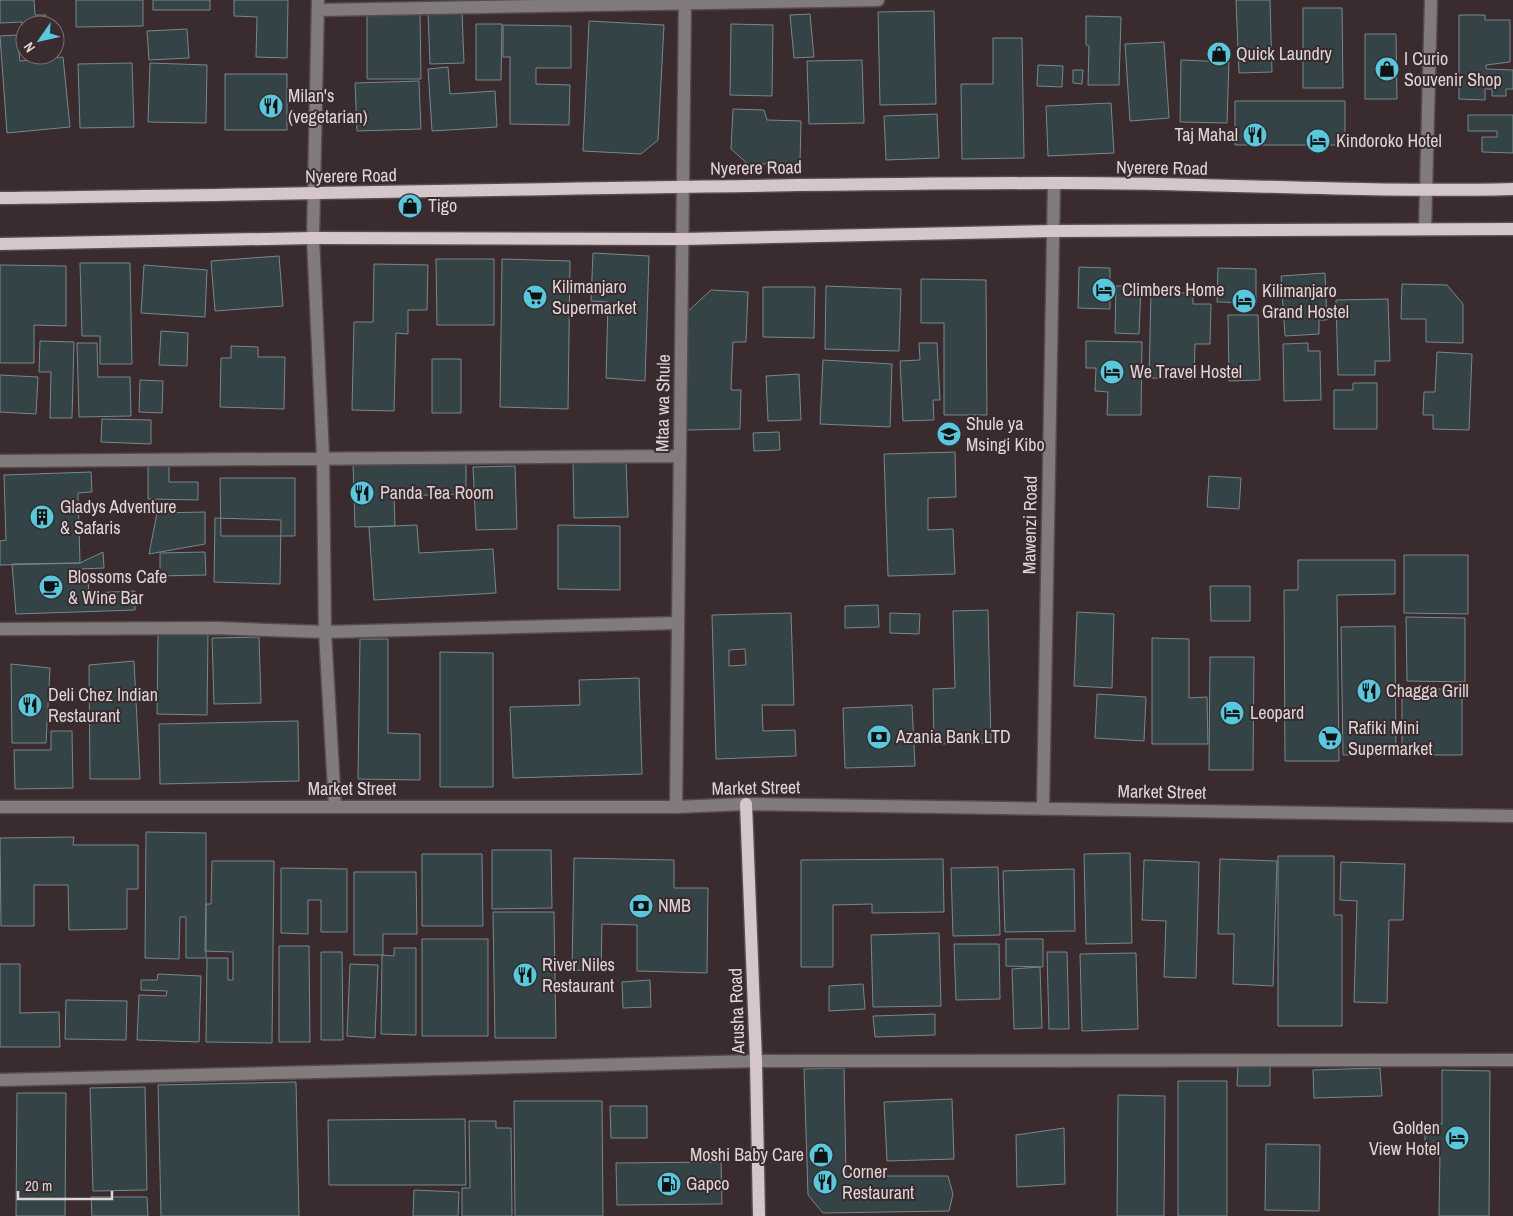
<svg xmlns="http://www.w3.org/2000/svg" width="1513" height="1216" viewBox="0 0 1513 1216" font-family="'Archivo Narrow',sans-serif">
<rect width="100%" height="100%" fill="#392b2e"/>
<path fill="#344346" stroke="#77888b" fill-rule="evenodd" d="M0,0H34L35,15H46V25H25V49H23L22,22L0,23Z
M76,0H143V26L76,27Z
M153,0H210V10H153Z
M234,0H288L287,58L256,57L257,17L234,16Z
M1236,0H1270L1272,72L1239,73Z
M1303,8H1342L1343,88H1303Z
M462,11L464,63L430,64L428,13Z
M934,11L936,104L880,105L878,12Z
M367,14H420L421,79H367Z
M810,14L814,57L794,58L790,15Z
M1459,15H1485V20H1510V62L1486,65V69L1513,70V89H1506V96H1492V89H1485V100L1459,99Z
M1086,16L1121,17L1119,85H1088L1089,46L1086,45Z
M589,21L664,25L658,140L641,154L583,151Z
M476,24H502L501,80H476Z
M731,24L773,25L772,96L730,95Z
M503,25L571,26V68H536V84L570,85L569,125L510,124V57H503Z
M187,29L189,58L149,60L147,31Z
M1365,34H1396L1397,99H1365Z
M17,35L20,61L63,57L70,127L7,133L0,36Z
M993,38H1022L1024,158L962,159L961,84H993Z
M1164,42L1169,118L1130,121L1125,44Z
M862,60L864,123L809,124L807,61Z
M1181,60L1229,62L1227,123L1180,122Z
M132,63L134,127L80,128L78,64Z
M150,63L207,65L206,123L148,122Z
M1038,65L1063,66L1062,87L1037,86Z
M448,67L450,94L495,91L497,127L432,131L428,69Z
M1073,70H1083L1082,84L1073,83Z
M225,74H287V130H225Z
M419,81L421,129L357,131L355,83Z
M1235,101H1345V145H1235Z
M1111,103L1114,153L1048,156L1046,106Z
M733,109L764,110L767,120L801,121L800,164H748L731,149Z
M937,114L939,158L886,160L884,116Z
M1468,115H1513V153L1482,152V137H1497V131H1468Z
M593,253L649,256L645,381L606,378L608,302L591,301Z
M279,256L283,306L215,311L211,261Z
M436,259H494V325H437Z
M502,259L570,261L568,409L500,407Z
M80,263H130L132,364H100V336H82Z
M374,264L428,265L427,310H408V334L396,333L394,411L352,410L354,322H373Z
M0,265L66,266V326L34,325V363H0Z
M144,265L207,270L205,317L141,313Z
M1079,267L1110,268V309L1078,308Z
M1218,268L1256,269V303L1217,302Z
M1325,273L1327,320H1319V334L1285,336L1281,276Z
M921,279L986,280L987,415H944V323H921Z
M1402,284L1447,285L1463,304V343L1426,342V319H1401Z
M826,286L901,289L899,351L825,349Z
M1116,286H1141L1139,334L1115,333Z
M763,287H815L814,338L763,337Z
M711,290L748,292L746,342H733L731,390H741L740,429L686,430L685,314Z
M1151,292L1193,293V304H1211L1210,344H1195L1194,379L1149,378Z
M1388,299L1390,361H1375V375H1338L1336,300Z
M1228,315H1258L1260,380L1229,381Z
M161,331L188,333L187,366L159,365Z
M40,341L74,342L72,418H50L51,372H39Z
M1086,341L1142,342L1141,415H1107L1108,392L1095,391L1096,368H1086Z
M77,343H97L98,377H130L131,416L79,417Z
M919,343H937L940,400H933L934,420L903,421L900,361L920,360Z
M1308,343V351H1320L1321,400L1284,401L1283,344Z
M231,346L258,347V357H285L284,409L220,407L221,358H231Z
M1437,352L1472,354L1469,430L1433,429V415H1423L1424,392H1435Z
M432,359H461V413H432Z
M823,360L892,364L890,427L820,424Z
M799,374L801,420L768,421L766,376Z
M0,375L38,377L36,414L0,412Z
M140,380L163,381L162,413L139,412Z
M1353,383H1377V429H1334V390H1353Z
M102,419L151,420V444L101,442Z
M779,432L780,450L754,451L753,433Z
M955,452L956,497L928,498V530L953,529L955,574L888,576L884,454Z
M626,458L628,517L574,518L573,459Z
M466,461V494L394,496L395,526L355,527L353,463Z
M148,465H169V482H198V500L148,499Z
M515,466L517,529L476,530L473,467Z
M91,472L92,492L78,493L80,563L0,565V541L6,540L4,475Z
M1209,476L1241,478L1239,509L1207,507Z
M220,478H295V536H221Z
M205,512V544L149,554L157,513Z
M215,518L281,520L280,584L214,582Z
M417,525L419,553L493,549L496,593L374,600L369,527Z
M558,525L620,526V590L558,589Z
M103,552L104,568L81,569V582L88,581L89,593L135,591V610L16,614L12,564L80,563Z
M205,552L206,575L160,576V553Z
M1404,555H1468V614L1404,613Z
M1298,560H1395V594L1337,595L1339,761H1285L1284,590H1298Z
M1210,586H1250V621H1211Z
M878,605L879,627L845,628V606Z
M988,610L991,743L934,744L933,689L955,688L953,611Z
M1077,612L1114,614L1112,688L1074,686Z
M791,613L794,705H762L763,731L795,730L796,756L716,759L712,615ZM745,649L746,665L729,666V650Z
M890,613L920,614L919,634L890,633Z
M1406,617L1465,618V682L1407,681Z
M1395,626L1396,755H1343L1341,627Z
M158,633H208L207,715L157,714Z
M259,637L261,703L214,704L212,638Z
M1152,638L1189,639V698L1207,697L1208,744H1152Z
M360,639H388V733L420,734V780L358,779Z
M440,652L493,653V787H440Z
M1210,657H1254L1253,770H1209Z
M134,661L140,779H90L89,665Z
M11,664L50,668L46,743H12Z
M639,678L642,774L513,778L510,707L580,705L579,680Z
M1402,689H1462V755H1402Z
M1097,694L1146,697L1144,741L1095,738Z
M912,705L915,766L845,768L843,708Z
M298,721L299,781L160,784L159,724Z
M51,731H72L73,788L15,789L14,750H51Z
M146,832L206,833V958H186V917H180L179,959L145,958Z
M74,837L73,845H138V889H127V929L69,930L68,885H34V926H1L0,838Z
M492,850H551L552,908L492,909Z
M1130,853L1132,943L1086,944L1084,854Z
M422,854H482L483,926H422Z
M1278,856H1334V915H1342V1026H1278Z
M574,858L674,860V888H708L707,973L637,971V925L602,924L601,971L572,970Z
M943,859L944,912L872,913V904L833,905V967H801V860Z
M1220,859L1277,861L1273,986L1233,984L1234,934H1218Z
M1144,860L1199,862L1196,978L1164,977L1166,921L1142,920Z
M212,861H274L272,1043L206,1042L207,958H228V980H233V952L205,951L206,904H211Z
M1341,862L1405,864L1403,920H1389L1387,1003L1354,1002L1357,901L1340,900Z
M998,867L1000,935L953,936L951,868Z
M281,868L347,869V932H321V900H308V934L281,933Z
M1074,869L1075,931L1005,932L1003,871Z
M354,872H416L417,934H383V955H354Z
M493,912H554L556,1038H495Z
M939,933L941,1006L873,1007L871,935Z
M422,939H488V1036H422Z
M1006,939H1043V967L1006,966Z
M954,944H999L1000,999L956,1000Z
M279,946H309L310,1042H279Z
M394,948H416V1035L381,1034L382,955L394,956Z
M321,952H342L343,1040H321Z
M1047,952H1067L1069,1029H1049Z
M1136,953L1138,1029L1082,1031L1080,954Z
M0,964H20V1013L59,1012L60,1047H0Z
M350,964L378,965L375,1038L347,1036Z
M1040,967L1042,1028L1014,1029L1012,969Z
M158,974L201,976L199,1042L137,1040L139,995L166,996L167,991L141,990V980H157Z
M650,980L651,1007L623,1008L622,982Z
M863,984L865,1009L829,1011V986Z
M66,1000L127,1001L126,1040L65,1039Z
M935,1014V1035L875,1037L873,1016Z
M1238,1065L1270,1066V1086H1237Z
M844,1068L846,1176H948L953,1194L949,1211L823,1213L808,1195L804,1069Z
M1380,1068L1382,1096L1314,1098L1313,1070Z
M1442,1070L1490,1071L1489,1216H1439L1440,1152L1425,1153V1124H1442Z
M1178,1081H1227V1216H1178Z
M296,1082L299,1216H161L158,1085Z
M145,1087L147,1190L93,1191L90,1088Z
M17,1093H66L65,1216H16Z
M1118,1095L1165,1096L1164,1216H1117Z
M952,1099L954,1159L887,1161L884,1102Z
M514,1101H602L603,1216H515Z
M610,1106H647V1138H611Z
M465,1119L466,1185H329L328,1120Z
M469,1121H496V1128H511L512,1216H462V1188H470Z
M1064,1128L1065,1184L1017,1187L1016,1135Z
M1266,1144L1320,1145L1319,1211L1265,1210Z
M721,1162L722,1204L617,1205L616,1163Z
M414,1190L459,1192L458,1216H413Z
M91,1197H147L148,1216H92Z"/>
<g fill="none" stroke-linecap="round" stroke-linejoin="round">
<defs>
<path id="minor" d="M318,0L313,238L323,457L325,632L335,807
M318,10L878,0
M1425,229L1431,0
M0,461L680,456
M0,629L216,628L325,632L678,623
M0,807H676L746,804L1513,816
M676,807L685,0
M1043,807L1054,183
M0,1080L756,1061L1513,1060"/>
<path id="major" d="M0,198C350,194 699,184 1049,183C1204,182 1358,193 1513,189
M0,244L313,238L683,239L1053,231L1513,229
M746,804L756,1061L759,1216"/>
</defs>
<use href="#minor" stroke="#574a4c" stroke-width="15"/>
<use href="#major" stroke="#574a4c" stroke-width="15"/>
<use href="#minor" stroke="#827b7c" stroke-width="12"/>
<use href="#major" stroke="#d5c6c9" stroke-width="12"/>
</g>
<defs>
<symbol id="shop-disc" viewBox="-11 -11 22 22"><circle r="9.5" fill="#55cade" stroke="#392b2e"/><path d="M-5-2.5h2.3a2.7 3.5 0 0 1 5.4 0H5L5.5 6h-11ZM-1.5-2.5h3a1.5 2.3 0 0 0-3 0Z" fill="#111"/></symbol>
<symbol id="restaurant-disc" viewBox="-11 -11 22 22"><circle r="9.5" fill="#55cade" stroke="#392b2e"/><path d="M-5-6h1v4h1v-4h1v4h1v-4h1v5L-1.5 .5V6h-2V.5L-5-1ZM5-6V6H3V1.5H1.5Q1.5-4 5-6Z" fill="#111"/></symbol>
<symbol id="hotel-disc" viewBox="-11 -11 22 22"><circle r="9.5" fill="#55cade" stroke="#392b2e"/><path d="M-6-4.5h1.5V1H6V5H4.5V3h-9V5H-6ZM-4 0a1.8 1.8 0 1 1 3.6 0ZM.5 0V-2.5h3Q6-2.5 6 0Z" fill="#111"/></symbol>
<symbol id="supermarket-disc" viewBox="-11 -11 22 22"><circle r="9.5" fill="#55cade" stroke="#392b2e"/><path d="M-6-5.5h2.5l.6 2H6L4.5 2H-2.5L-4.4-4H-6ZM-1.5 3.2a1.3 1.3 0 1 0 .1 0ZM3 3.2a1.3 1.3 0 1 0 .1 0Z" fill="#111"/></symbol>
<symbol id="school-disc" viewBox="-11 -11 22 22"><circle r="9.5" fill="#55cade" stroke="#392b2e"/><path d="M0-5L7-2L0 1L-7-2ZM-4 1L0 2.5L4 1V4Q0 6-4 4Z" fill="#111"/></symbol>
<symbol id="building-disc" viewBox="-11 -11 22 22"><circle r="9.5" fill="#55cade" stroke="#392b2e"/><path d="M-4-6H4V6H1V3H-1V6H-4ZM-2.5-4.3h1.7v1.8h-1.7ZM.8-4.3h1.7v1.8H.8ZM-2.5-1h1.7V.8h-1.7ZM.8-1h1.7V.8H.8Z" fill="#111"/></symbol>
<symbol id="cafe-disc" viewBox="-11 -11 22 22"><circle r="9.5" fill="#55cade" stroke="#392b2e"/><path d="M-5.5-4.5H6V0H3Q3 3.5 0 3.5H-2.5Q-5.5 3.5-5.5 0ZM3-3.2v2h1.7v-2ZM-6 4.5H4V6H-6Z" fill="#111"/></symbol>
<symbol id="bank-disc" viewBox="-11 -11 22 22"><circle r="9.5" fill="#55cade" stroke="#392b2e"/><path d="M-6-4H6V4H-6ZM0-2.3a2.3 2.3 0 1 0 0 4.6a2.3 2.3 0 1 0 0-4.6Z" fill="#111"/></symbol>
<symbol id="fuel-disc" viewBox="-11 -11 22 22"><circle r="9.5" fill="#55cade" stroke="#392b2e"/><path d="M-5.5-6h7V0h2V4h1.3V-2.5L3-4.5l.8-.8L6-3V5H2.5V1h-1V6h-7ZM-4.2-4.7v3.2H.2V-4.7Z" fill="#111"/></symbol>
</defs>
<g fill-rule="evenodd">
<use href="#shop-disc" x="1205" y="40" width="28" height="28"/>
<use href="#shop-disc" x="1373" y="55" width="28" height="28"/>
<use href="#restaurant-disc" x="257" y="92" width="28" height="28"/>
<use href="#restaurant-disc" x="1241" y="121" width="28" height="28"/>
<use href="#hotel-disc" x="1304" y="127" width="28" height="28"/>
<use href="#shop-disc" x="396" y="192" width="28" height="28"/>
<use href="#hotel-disc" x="1090" y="276" width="28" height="28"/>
<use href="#supermarket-disc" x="521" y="283" width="28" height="28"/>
<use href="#hotel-disc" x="1230" y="287" width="28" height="28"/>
<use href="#hotel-disc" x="1098" y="358" width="28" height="28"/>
<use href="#school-disc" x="935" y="420" width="28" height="28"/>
<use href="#restaurant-disc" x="348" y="479" width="28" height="28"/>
<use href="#building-disc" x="28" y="503" width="28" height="28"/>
<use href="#cafe-disc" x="37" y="573" width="28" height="28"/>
<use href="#restaurant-disc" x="1355" y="677" width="28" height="28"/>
<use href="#restaurant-disc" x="16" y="691" width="28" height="28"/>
<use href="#hotel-disc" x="1218" y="699" width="28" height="28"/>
<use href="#bank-disc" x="865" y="723" width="28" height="28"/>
<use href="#supermarket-disc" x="1316" y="724" width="28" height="28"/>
<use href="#bank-disc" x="627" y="892" width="28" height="28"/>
<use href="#restaurant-disc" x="511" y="961" width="28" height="28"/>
<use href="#hotel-disc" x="1443" y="1124" width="28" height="28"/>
<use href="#shop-disc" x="807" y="1141" width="28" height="28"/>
<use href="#restaurant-disc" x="811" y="1168" width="28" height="28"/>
<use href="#fuel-disc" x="655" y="1170" width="28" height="28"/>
</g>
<g text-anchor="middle" stroke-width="4" stroke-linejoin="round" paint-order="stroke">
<g font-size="18" fill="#ded5d7" stroke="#392b2e" text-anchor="start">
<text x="1236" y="60">Quick Laundry</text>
<text x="1404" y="65">I Curio<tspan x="1404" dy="21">Souvenir Shop</tspan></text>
<text x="288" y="102">Milan's<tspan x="288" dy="21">(vegetarian)</tspan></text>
<text x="1238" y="141" text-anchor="end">Taj Mahal</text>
<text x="1336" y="147">Kindoroko Hotel</text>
<text x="428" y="212">Tigo</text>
<text x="552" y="293">Kilimanjaro<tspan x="552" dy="21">Supermarket</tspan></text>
<text x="1122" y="296">Climbers Home</text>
<text x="1262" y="297">Kilimanjaro<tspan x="1262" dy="21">Grand Hostel</tspan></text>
<text x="1130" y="378">We Travel Hostel</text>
<text x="966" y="430">Shule ya<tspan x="966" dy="21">Msingi Kibo</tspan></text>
<text x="380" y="499">Panda Tea Room</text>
<text x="60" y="513">Gladys Adventure<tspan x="60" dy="21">&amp; Safaris</tspan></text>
<text x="68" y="583">Blossoms Cafe<tspan x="68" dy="21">&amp; Wine Bar</tspan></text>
<text x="1386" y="697">Chagga Grill</text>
<text x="48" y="701">Deli Chez Indian<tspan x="48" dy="21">Restaurant</tspan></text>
<text x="1250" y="719">Leopard</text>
<text x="1348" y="734">Rafiki Mini<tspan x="1348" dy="21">Supermarket</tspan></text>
<text x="896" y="743">Azania Bank LTD</text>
<text x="658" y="912">NMB</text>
<text x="542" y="971">River Niles<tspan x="542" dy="21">Restaurant</tspan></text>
<text x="1440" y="1134" text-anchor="end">Golden<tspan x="1440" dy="21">View Hotel</tspan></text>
<text x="804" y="1161" text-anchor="end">Moshi Baby Care</text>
<text x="842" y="1178">Corner<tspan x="842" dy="21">Restaurant</tspan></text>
<text x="686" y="1190">Gapco</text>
</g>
<g font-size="18" fill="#ded5d7" stroke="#392b2e">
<text transform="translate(756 168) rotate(-1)" y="6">Nyerere Road</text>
<text transform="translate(1162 168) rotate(1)" y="6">Nyerere Road</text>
<text transform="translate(351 176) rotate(-1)" y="6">Nyerere Road</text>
<text transform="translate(663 403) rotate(-89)" y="6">Mtaa wa Shule</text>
<text transform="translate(1030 525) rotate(-89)" y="6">Mawenzi Road</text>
<text transform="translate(756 788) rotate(-1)" y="6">Market Street</text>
<text x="352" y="795">Market Street</text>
<text transform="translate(1162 792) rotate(1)" y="6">Market Street</text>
<text transform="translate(737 1011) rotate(-92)" y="6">Arusha Road</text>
</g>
</g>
<g transform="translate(40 40) rotate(236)"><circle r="24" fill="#392b2e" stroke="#7b6f72"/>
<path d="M0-4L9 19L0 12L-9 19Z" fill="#55cade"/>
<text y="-8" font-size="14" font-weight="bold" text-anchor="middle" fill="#ded5d7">N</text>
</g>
<path d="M18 1191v8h94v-8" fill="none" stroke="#ded5d7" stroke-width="2.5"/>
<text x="25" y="1191" font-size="15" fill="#ded5d7" stroke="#392b2e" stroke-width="4" paint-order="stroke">20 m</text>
</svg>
